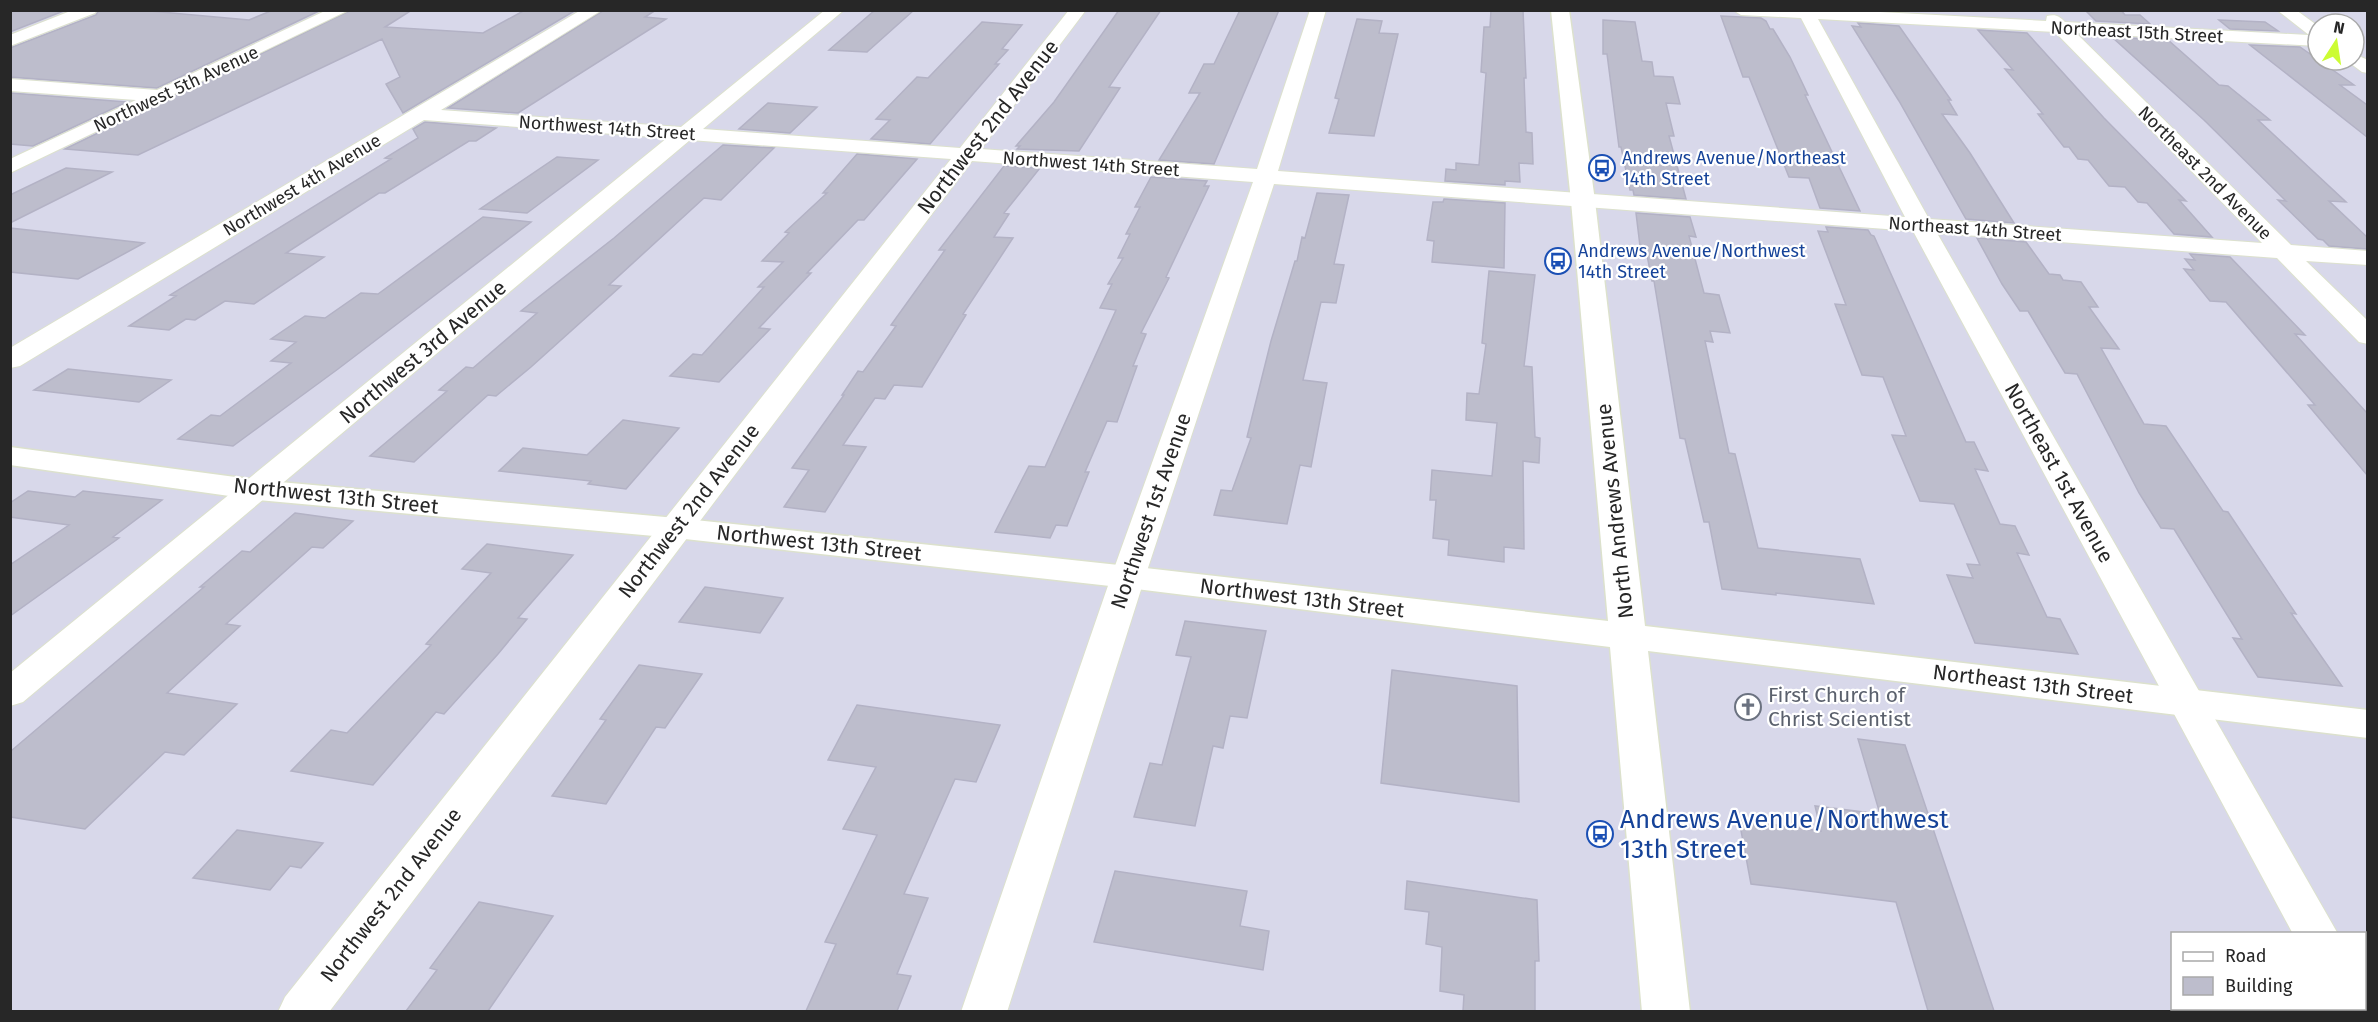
<svg xmlns="http://www.w3.org/2000/svg" width="2378" height="1022" viewBox="0 0 2378 1022" font-family="'Fira Sans',sans-serif">
<rect width="100%" height="100%" fill="#d8d8ea"/>
<path fill="#bdbdcc" stroke="#b3b2c5" stroke-width="1.5" d="M10,10H66L10,32Z
M99,10H139L249,20L273,10H321L157,88L10,77V48L96,15Z
M351,10H412L385,27L483,33L525,10H576L403,113L386,84L400,77L382,39L138,155L65,149Z
M604,10H656L645,17L666,19L518,113L448,108Z
M875,10H914L867,52L829,50Z
M1119,10H1161L1109,87L1120,88L1079,151L1017,149L1020,146H1016L1054,102Z
M1240,10H1279L1214,164L1159,160L1200,93H1189L1204,64H1214Z
M1491,10H1523L1526,78H1524L1526,132L1532,133L1533,164L1519,163L1520,182L1505,181V185L1445,181L1446,169L1456,170V163L1479,165L1486,73L1481,72L1484,27H1490Z
M2085,10H2121L2125,15H2140L2150,24L2096,21Z
M1721,16L1761,18L1766,21L1770,29H1773L1790,57L1808,95H1805L1860,211L1820,208L1809,178L1789,177L1749,77H1743Z
M1357,19L1382,21L1379,33L1398,34L1374,136L1329,133L1339,99L1335,98Z
M1603,20L1635,22L1642,61L1652,62L1654,76L1673,77L1680,104L1666,103L1674,136H1669L1686,199L1634,195L1633,190H1630L1621,147H1619L1607,54H1603Z
M2219,20L2265,22L2278,31L2230,29Z
M982,22L1022,25L1002,49L1008,50L995,64H999L930,144L871,139L890,120L876,119L917,77L928,78Z
M1858,23L1899,26L1951,100H1948L1957,115L1942,114L1970,153L2014,223L1966,219L1899,101L1852,26L1861,27Z
M1978,30L2027,33L2104,118L2186,201L2179,200L2212,237L2174,234L2147,203L2138,202L2125,187L2109,186L2088,160L2078,159L2069,147H2064L2038,114H2043L2005,69L2013,70Z
M2112,37L2168,40L2219,85L2228,86L2270,120H2258L2346,202L2329,201L2367,237V249L2329,246L2323,240L2318,239L2278,200L2286,201L2204,120Z
M2250,45L2300,47L2354,85H2340L2367,105V137Z
M10,93L127,102L33,146L10,144Z
M768,103L817,107L790,133L739,129Z
M425,122L496,128L476,141H469L385,193H379L286,253L324,257L254,304L225,301L195,320L186,319L169,330L129,326L176,296L170,295L391,159L385,158L418,138L413,129Z
M723,145L774,148L721,200L704,198L609,285L621,286L531,367L496,396L488,395L414,462L370,456L447,391L439,390L466,367L473,368L537,313L521,311L614,238Z
M857,154L917,159L864,220H858L807,273H811L759,328L770,329L719,382L670,376L693,354L702,355L764,287H758L783,262L762,261L789,233L785,232L827,193H823Z
M557,157L598,160L527,213L480,209Z
M1004,166L1040,168L1004,213L1009,214L994,237L1013,238L963,314L966,315L922,387L894,385L885,399L875,398L843,445L866,447L825,512L784,507L809,470L792,468L844,395H842L858,371L863,372L896,326L891,325L945,250H939Z
M66,168L112,172L10,223V195Z
M1151,177L1207,181L1204,186H1209L1166,277L1169,278L1141,333L1146,334L1133,366H1137L1117,422L1107,421L1085,472H1089L1067,526L1056,525L1050,538L995,532L1029,466L1045,467L1116,310L1100,308L1112,284H1108L1123,258H1118L1130,234H1126L1140,207H1135Z
M1317,193L1349,195L1334,264L1344,265L1336,303L1321,302L1303,380L1327,383L1311,467L1300,465L1287,524L1214,515L1221,490L1232,491L1251,438L1247,437L1271,341L1295,261H1297L1302,237L1305,238Z
M1444,199L1505,203L1504,268L1432,262L1434,241L1427,240L1433,202H1443Z
M1636,213L1690,217L1696,237L1689,236L1704,293L1719,295L1730,333L1710,331L1713,342L1705,341L1729,453L1735,454L1758,548L1860,559L1874,604L1776,593V595L1722,589L1709,522H1704L1685,439L1680,438L1654,281H1652L1647,255L1641,254Z
M483,217L531,222L338,369L233,446L178,439L211,415L220,416L291,363L271,361L296,342L271,339L305,316L325,318L361,293L378,294Z
M1826,227L1868,230L1871,235L1874,236L1966,442H1974L1988,471L1975,469L2000,524L2015,526L2029,555L2017,553L2047,617L2060,619L2078,654L1975,643L1947,575L1973,578L1967,564L1980,565L1954,504L1920,501L1892,435L1906,436L1883,377L1862,375L1835,304L1846,305L1818,231L1828,232Z
M10,228L47,232L144,243L78,279L10,272Z
M1977,238L2026,242L2049,274L2060,275L2063,280L2081,282L2098,307H2089L2119,349L2101,348L2144,424L2166,426L2223,511L2228,512L2296,614L2291,613L2342,686L2258,677L2233,638L2242,639L2174,529L2161,528L2139,493L2077,374L2065,373L2028,311H2020L2002,284Z
M2190,254L2230,257L2305,335L2295,334L2367,413V475L2308,405H2315L2226,302L2210,301L2184,269L2194,270L2185,259L2195,260Z
M1489,271L1535,275L1524,366L1532,367L1535,437L1540,438L1539,463L1523,461L1524,549L1504,547V562L1448,555L1449,540L1433,538L1436,500H1430L1432,470L1492,476L1497,423L1466,420L1467,393L1479,394L1486,344L1482,343Z
M68,369L171,380L139,402L34,390Z
M623,420L679,428L626,489L588,484L591,481L499,471L523,448L587,455Z
M28,491L75,497L83,491L162,500L113,537L119,538L10,616V565L69,525L10,517V503Z
M295,513L353,521L323,548L312,547L226,624L240,626L167,693L237,704L184,755L165,752L85,829L11,817V751L204,587H200L242,551L250,552Z
M487,544L573,555L518,618L527,619L498,654L444,714L436,712L373,785L291,771L331,730L347,733L431,645L426,644L491,573L462,569Z
M705,587L783,598L760,633L679,622Z
M1185,621L1266,631L1247,718L1230,716L1223,748L1213,746L1195,826L1134,817L1150,763L1162,765L1191,657L1176,655Z
M639,665L702,674L665,728L656,727L606,804L552,796L606,720L600,719Z
M1392,670L1517,686L1519,802L1381,783Z
M857,705L1000,725L976,782L955,779L904,894L928,898L897,974L911,976L897,1011H806L836,944L825,942L877,835L843,829L876,767L828,760Z
M1858,739L1905,745L1994,1011H1928L1896,902L1751,884L1739,820L1821,831L1815,806L1880,814Z
M237,830L323,843L301,868L290,866L270,890L193,878Z
M1115,871L1247,891L1240,926L1269,931L1263,970L1094,942Z
M1407,881L1537,900L1539,961H1535V1011H1463L1464,995L1440,991L1442,947L1426,944L1429,912L1405,909Z
M479,902L553,916L488,1011H406L437,970L430,968Z"/>
<g fill="none" stroke-linecap="round" stroke-linejoin="round">
<defs>
<path id="street" d="M73,10H97L95,13L10,46V35Z
M327,10H349L10,173V159L136,100L10,91V79L157,90Z
M581,10H602L441,110L681,127L825,10H844L703,129L960,148L1069,10H1086L981,149L1257,169L1310,10H1326L1278,171L1905,217L1801,18L1741,15L1733,10H1843L2046,21L2047,16C2056,14 2059,16 2065,22L2309,35L2277,10H2296L2318,26V46L2076,33L2291,245L2368,251V265L2306,261L2368,321V344L2359,342L2277,258L1937,233L2338,934H2293L1913,231L1274,184L1145,577L1007,1012H961L1111,577L1253,182L972,161L329,1012H278L285,997L951,159L690,140L23,702L10,706V673L667,138L424,120L20,366L10,368V348ZM1818,19L2055,32L2262,243L1929,219Z
M2354,54L2368,60V73L2362,72L2346,60H2354Z
M2364,990L2368,991V1012H2336L2335,1008H2364Z"/>
<path id="secondary" d="M1551,10H1569L1595,201L1645,626L2368,710V738L1648,651L1690,1012H1642L1610,647L1128,588L676,538L258,500L10,465V447L258,480L676,518L1128,566L1608,621L1571,201Z"/>
</defs>
<use href="#street" stroke="#dce1cd" stroke-width="2"/>
<use href="#secondary" stroke="#dce1cd" stroke-width="3"/>
<use href="#street" fill="#fff" fill-rule="evenodd"/>
<use href="#secondary" fill="#fff" fill-rule="evenodd"/>
</g>
<defs>
<symbol id="bus-ring" viewBox="-11 -11 22 22"><circle r="9.5" fill="#fff" stroke="#1a4fb4" stroke-width="1.5"/><path d="M-5-6H5V4H4V6H2V4H-2V6H-4V4H-5ZM-3.5-4V0h7V-4ZM-3.5 1.2v1.5H-2V1.2ZM2 1.2v1.5H3.5V1.2Z" fill="#1a4fb4"/></symbol>
<symbol id="church-ring" viewBox="-11 -11 22 22"><circle r="9.5" fill="#fff" stroke="#6b7280" stroke-width="1.5"/><path d="M-1.2-6h2.4v3.5h3.3v2.4h-3.3V6h-2.4V-.1h-3.3v-2.4h3.3Z" fill="#6b7280"/></symbol>
</defs>
<g fill-rule="evenodd">
<use href="#bus-ring" x="1587" y="153" width="30" height="30"/>
<use href="#bus-ring" x="1543" y="246" width="30" height="30"/>
<use href="#church-ring" x="1733" y="692" width="30" height="30"/>
<use href="#bus-ring" x="1585" y="819" width="30" height="30"/>
</g>
<g text-anchor="middle" stroke-width="4.5" stroke-linejoin="round" paint-order="stroke">
<g font-size="18" fill="#272727" stroke="#fff">
<text transform="translate(2137 32) rotate(3)" y="6">Northeast 15th Street</text>
<text transform="translate(176 89) rotate(-25)" y="6">Northwest 5th Avenue</text>
<text transform="translate(607 128) rotate(4)" y="6">Northwest 14th Street</text>
<text transform="translate(1091 164) rotate(4)" y="6">Northwest 14th Street</text>
<text transform="translate(2205 173) rotate(45)" y="6">Northeast 2nd Avenue</text>
<text transform="translate(302 185) rotate(-31)" y="6">Northwest 4th Avenue</text>
<text transform="translate(1975 229) rotate(4)" y="6">Northeast 14th Street</text>
</g>
<g font-size="18" fill="#164399" stroke="#fff" text-anchor="start">
<text x="1622" y="164">Andrews Avenue/Northeast<tspan x="1622" dy="21">14th Street</tspan></text>
<text x="1578" y="257">Andrews Avenue/Northwest<tspan x="1578" dy="21">14th Street</tspan></text>
</g>
<g font-size="21" fill="#272727" stroke="#fff">
<text transform="translate(988 127) rotate(-52)" y="7">Northwest 2nd Avenue</text>
<text transform="translate(423 352) rotate(-40)" y="7">Northwest 3rd Avenue</text>
<text transform="translate(2059 473) rotate(61)" y="7">Northeast 1st Avenue</text>
<text transform="translate(336 496) rotate(6)" y="7">Northwest 13th Street</text>
<text transform="translate(689 511) rotate(-52)" y="7">Northwest 2nd Avenue</text>
<text transform="translate(1151 511) rotate(-71)" y="7">Northwest 1st Avenue</text>
<text transform="translate(1615 511) rotate(-96)" y="7">North Andrews Avenue</text>
<text transform="translate(819 543) rotate(6)" y="7">Northwest 13th Street</text>
<text transform="translate(1302 598) rotate(7)" y="7">Northwest 13th Street</text>
<text transform="translate(2033 684) rotate(7)" y="7">Northeast 13th Street</text>
<text transform="translate(391 895) rotate(-52)" y="7">Northwest 2nd Avenue</text>
</g>
<g font-size="21" fill="#5b616d" stroke="#fff" text-anchor="start">
<text x="1768" y="702">First Church of<tspan x="1768" dy="24">Christ Scientist</tspan></text>
</g>
<g font-size="26" fill="#164399" stroke="#fff" text-anchor="start">
<text x="1620" y="828">Andrews Avenue/Northwest<tspan x="1620" dy="30">13th Street</tspan></text>
</g>
</g>
<rect width="2378" height="1022" fill="none" stroke="#272727" stroke-width="24"/>
<rect x="2171" y="932" width="195" height="78" fill="#ffffff" stroke="#a9a9a9" stroke-width="1.5"/>
<rect x="2183" y="952" width="30" height="9" fill="#ffffff" stroke="#a9a9a9" stroke-width="1.5"/>
<text x="2225" y="962" font-size="18" fill="#272727">Road</text>
<rect x="2183" y="977" width="30" height="18" fill="#bdbdcc" stroke="#a9a9a9" stroke-width="1.5"/>
<text x="2225" y="992" font-size="18" fill="#272727">Building</text>
<g transform="translate(2336 42) rotate(12)"><circle r="28" fill="#ffffff" stroke="#a9a9a9" stroke-width="1.5"/>
<path d="M0-4.5L10 22L0 15L-10 22Z" fill="#ccfc33"/>
<text y="-9" font-size="16" font-weight="bold" text-anchor="middle" fill="#272727">N</text>
</g>
</svg>
